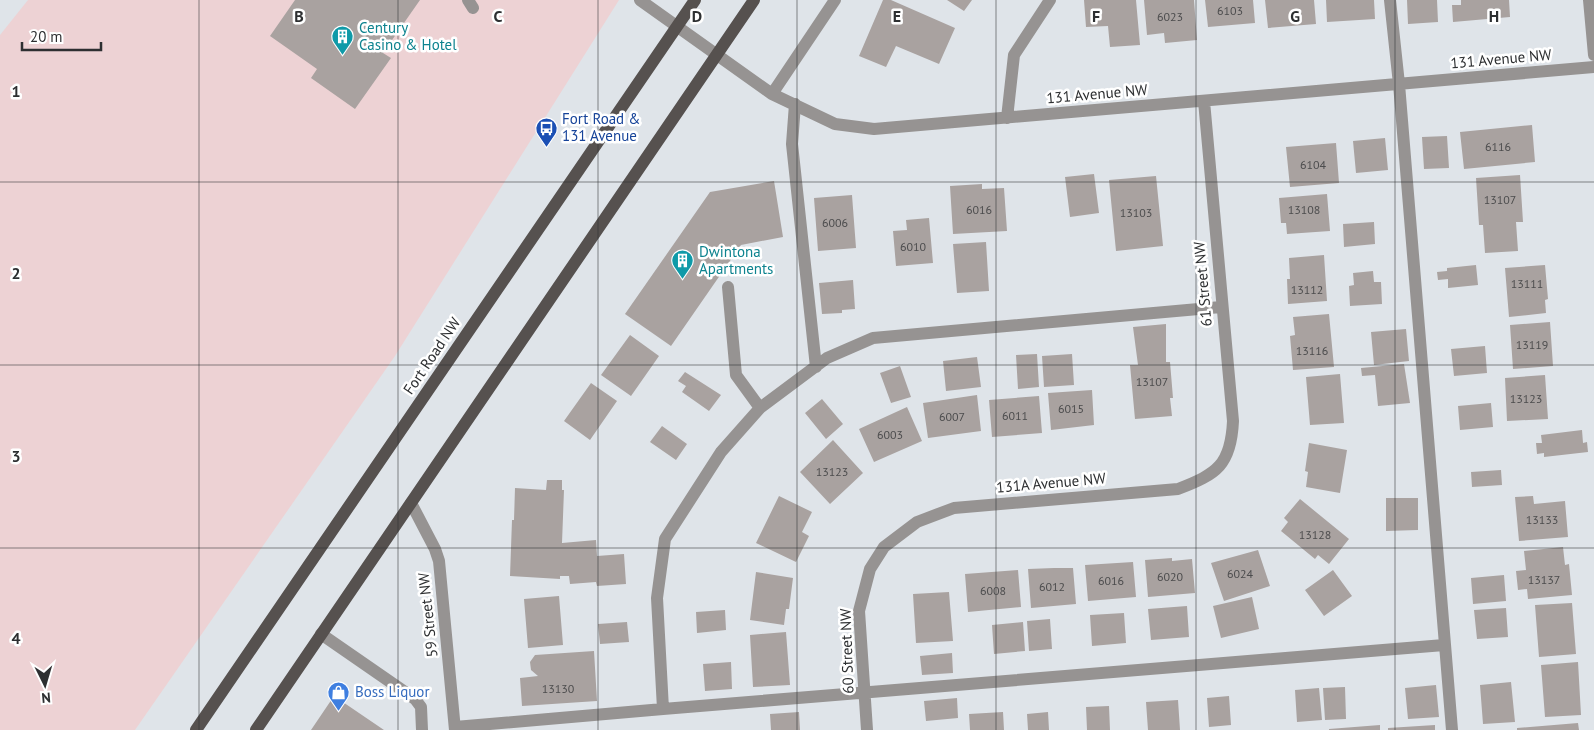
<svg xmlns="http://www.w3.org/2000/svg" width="1594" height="730" viewBox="0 0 1594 730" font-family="'PT Sans',sans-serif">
<rect width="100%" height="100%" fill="#dfe4e9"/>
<path fill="#edd2d4" d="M28,0H619L395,356L135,730H0V35Z"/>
<path fill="#a9a2a0" d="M295,0H420L383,53L391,58L355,109L311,78L317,69L270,36Z
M883,0H891L955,28L939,64L896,46L886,67L859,56Z
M947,0H972L964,11Z
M1084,0H1136L1140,45L1110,47L1108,26L1086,27Z
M1144,0H1194L1197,40L1165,43L1164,33L1147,35Z
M1205,0H1253L1255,23L1208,27Z
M1265,0H1314L1316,24L1268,28Z
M1326,0H1374L1375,19L1327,22Z
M1407,0H1437L1438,22L1408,24Z
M1461,0H1509L1510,17L1453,22L1452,5H1461Z
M1532,125L1535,162L1464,169L1460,132Z
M1447,136L1449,168L1424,169L1422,137Z
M1385,138L1388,170L1356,173L1353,141Z
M1336,143L1339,183L1290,187L1286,147Z
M1094,174L1099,213L1070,217L1065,177Z
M1520,175L1523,222H1516L1518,251L1485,253L1483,225H1479L1476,178Z
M1156,176L1163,246L1116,251L1109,180Z
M774,181L783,237L741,245L671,346L625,314L710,192Z
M982,184V189L1004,188L1007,231L953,234L950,186Z
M1327,194L1330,231L1287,234L1286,223H1281L1279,198Z
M852,195L856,248L818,251L814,198Z
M929,218L933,263L896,266L893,231L907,230L906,220Z
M1374,222L1375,244L1344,247L1343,224Z
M986,242L989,291L957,293L953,244Z
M1324,255L1327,301L1288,304L1287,279H1290L1289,258Z
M1476,265L1478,285L1448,288V279L1438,280L1437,272L1447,271V268Z
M1545,265L1548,299L1545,300L1546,313L1509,317L1505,268Z
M1373,271L1374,282H1381L1382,304L1350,306L1349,286L1354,285L1353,273Z
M853,280L855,309L842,310V313L822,314L819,283Z
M1329,314L1334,367L1293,370L1290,336L1295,335L1293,317Z
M1550,322L1553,366L1513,369L1510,325Z
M1166,324V362H1170L1173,398H1170L1172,416L1135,419L1130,365H1138L1133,327Z
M1406,329L1409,361L1374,365L1371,332Z
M630,335L659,356L631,396L601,375Z
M1485,346L1487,373L1454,376L1451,349Z
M1037,354L1039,387L1018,389L1016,355Z
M1072,354L1074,385L1044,387L1042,356Z
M977,357L981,387L946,391L943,361Z
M1404,364L1410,403L1378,406L1375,375L1362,376L1361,368Z
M900,366L911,397L891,403L880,373Z
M685,372L721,395L709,411L682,392L686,386L678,381Z
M1340,374L1344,423L1310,425L1306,377Z
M1545,375L1548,419L1507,421L1505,378Z
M591,383L617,401L590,440L564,421Z
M1092,390L1094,425L1051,430L1048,393Z
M977,395L981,431L928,438L923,403Z
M1039,396L1042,433L992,437L989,400Z
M822,399L843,424L826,439L805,413Z
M1491,403L1493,427L1460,430L1458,406Z
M907,407L922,441L874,462L859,429Z
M662,426L687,444L676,460L650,442Z
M1582,430L1583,443L1587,442L1588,452L1544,457V453L1537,454L1536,443H1542L1541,435Z
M833,440L863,473L830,504L800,472Z
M1309,443L1347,450L1340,493L1306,487L1308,472L1305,471Z
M1501,470L1502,485L1472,487L1471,472Z
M547,480H562V490H564L562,543L596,540L597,556L624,554L626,584L597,586L596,582L570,584L569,576H560V579L510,576L512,520H514L515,488L546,490Z
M779,496L812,512L802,532L809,536L796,562L756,543Z
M1533,496L1534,504L1565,501L1568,537L1519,541L1515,497Z
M1386,498H1418V530L1386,531Z
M1300,499L1349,539L1329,564L1318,555L1315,559L1281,531L1288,522L1284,518Z
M1563,547L1565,565L1569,564L1572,595L1528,599L1527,589L1518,590L1516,571L1526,570L1524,551Z
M1258,550L1270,586L1224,601L1211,563Z
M1172,558V561L1192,559L1195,593L1148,597L1145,560Z
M1133,562L1136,597L1088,601L1085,565Z
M1054,568H1073L1076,604L1031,608L1028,569Z
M1018,570L1021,607L968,612L965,574Z
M1333,570L1352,596L1324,616L1305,590Z
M756,572L793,578L789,609H786L784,625L750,620Z
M1504,575L1506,601L1473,604L1471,578Z
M949,592L953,641L916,643L913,594Z
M559,596L563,645L528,648L524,599Z
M1252,597L1259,629L1221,638L1213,606Z
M1572,603L1576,654L1539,657L1535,605Z
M1187,606L1189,637L1151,640L1148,609Z
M1506,608L1508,637L1477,639L1474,610Z
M725,610L726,630L697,633L696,612Z
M1124,613L1126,643L1092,646L1090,615Z
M1050,619L1052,649L1029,651L1027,621Z
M627,622L629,642L600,644L598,624Z
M1023,622L1025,651L994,654L992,625Z
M786,632L790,685L753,687L750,635Z
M594,651L597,701L522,706L520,678L538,676L531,670L530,662L535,655Z
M952,653L953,673L922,675L920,656Z
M731,662L732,689L705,691L703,664Z
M1578,662L1581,715L1545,717L1541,665Z
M1511,682L1515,722L1483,724L1480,685Z
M1436,685L1439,717L1408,719L1405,688Z
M1345,687L1346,719L1325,720L1323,688Z
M1319,688L1322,720L1297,722L1295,690Z
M334,696L384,730H311Z
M1229,696L1231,725L1209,727L1207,698Z
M957,698L958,718L926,721L924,701Z
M1178,700L1180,730H1148L1146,702Z
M1109,706L1110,730H1087L1086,707Z
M799,712L800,730H771L770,714Z
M1003,712L1004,730H970L969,714Z
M1048,712L1049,730H1028L1027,714Z
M1578,723L1579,730H1517V728Z
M1380,725V730H1329V729Z
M1435,725V730H1388V728Z"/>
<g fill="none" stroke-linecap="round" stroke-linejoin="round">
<path stroke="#969392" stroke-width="12" d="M468,0L473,8
M640,0L772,94L835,124L874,129L1594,67
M1390,0L1399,84L1452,730
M1589,0L1594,55
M772,94L835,0
M795,104L792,144L816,367
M1007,118L1014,55L1050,0
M728,287L736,375L760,408
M1221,307L873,338L827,358L760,408L721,452L665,539L657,598L663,709L1444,645
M411,503L435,549L439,561L455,730
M321,634L415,699L421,707L422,730
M455,727L663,709
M867,730L859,611L870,569L884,547L917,522L954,508L1178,489C1217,474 1231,465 1233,421L1204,101"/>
<path stroke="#56514f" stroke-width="12" d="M196,730L695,0
M256,730L754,0"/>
</g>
<path fill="none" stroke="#2d2f31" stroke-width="1" stroke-opacity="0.55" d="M199,0V730M398,0V730M598,0V730M797,0V730M996,0V730M1196,0V730M1395,0V730M0,182H1594M0,365H1594M0,548H1594"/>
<defs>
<symbol id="building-pin" viewBox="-11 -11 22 30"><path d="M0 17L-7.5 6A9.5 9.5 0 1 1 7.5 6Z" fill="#0f9aa8" stroke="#fff"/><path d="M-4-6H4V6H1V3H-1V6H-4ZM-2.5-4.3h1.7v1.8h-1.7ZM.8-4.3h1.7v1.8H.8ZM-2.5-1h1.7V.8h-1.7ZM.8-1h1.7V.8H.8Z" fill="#fff"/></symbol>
<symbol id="bus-pin" viewBox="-11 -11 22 30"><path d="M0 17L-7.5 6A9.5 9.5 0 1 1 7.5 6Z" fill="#1a4fb4" stroke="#fff"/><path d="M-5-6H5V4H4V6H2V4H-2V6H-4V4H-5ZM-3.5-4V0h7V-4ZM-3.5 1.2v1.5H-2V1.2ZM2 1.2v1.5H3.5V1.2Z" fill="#fff"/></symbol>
<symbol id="shop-pin" viewBox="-11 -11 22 30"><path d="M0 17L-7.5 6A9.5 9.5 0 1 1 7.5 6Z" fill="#3f7fe0" stroke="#fff"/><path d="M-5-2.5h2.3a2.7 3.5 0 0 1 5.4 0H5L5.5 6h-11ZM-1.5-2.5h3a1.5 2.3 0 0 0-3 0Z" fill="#fff"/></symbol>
</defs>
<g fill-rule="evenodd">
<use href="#building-pin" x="330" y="24" width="25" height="34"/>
<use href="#bus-pin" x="534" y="116" width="25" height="34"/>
<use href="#building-pin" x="670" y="248" width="25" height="34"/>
<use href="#shop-pin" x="326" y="680" width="25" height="34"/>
</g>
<g text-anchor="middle" stroke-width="5" stroke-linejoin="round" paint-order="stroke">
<g font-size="12" fill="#4c4c4d">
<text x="1230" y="15">6103</text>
<text x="1170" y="21">6023</text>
<text x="1498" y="151">6116</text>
<text x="1313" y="169">6104</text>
<text x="1500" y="204">13107</text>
<text x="979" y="214">6016</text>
<text x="1304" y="214">13108</text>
<text x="1136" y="217">13103</text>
<text x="835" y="227">6006</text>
<text x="913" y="251">6010</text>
<text x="1527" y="288">13111</text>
<text x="1307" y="294">13112</text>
<text x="1532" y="349">13119</text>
<text x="1312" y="355">13116</text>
<text x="1152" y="386">13107</text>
<text x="1526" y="403">13123</text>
<text x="1071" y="413">6015</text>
<text x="1015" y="420">6011</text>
<text x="952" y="421">6007</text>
<text x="890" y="439">6003</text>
<text x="832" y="476">13123</text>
<text x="1542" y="524">13133</text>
<text x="1315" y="539">13128</text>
<text x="1240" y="578">6024</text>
<text x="1170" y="581">6020</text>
<text x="1544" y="584">13137</text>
<text x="1111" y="585">6016</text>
<text x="1052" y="591">6012</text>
<text x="993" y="595">6008</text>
<text x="558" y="693">13130</text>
</g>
<g font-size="15" fill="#0d838f" stroke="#fff" text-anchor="start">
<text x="359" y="33">Century<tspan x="359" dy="17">Casino &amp; Hotel</tspan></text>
<text x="699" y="257">Dwintona<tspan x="699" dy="17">Apartments</tspan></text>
</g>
<g font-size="15" fill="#2d2f31" stroke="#fff">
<text transform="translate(1501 59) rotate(-5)" y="5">131 Avenue NW</text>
<text transform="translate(1097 94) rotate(-5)" y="5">131 Avenue NW</text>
<text transform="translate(1203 284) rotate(-95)" y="5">61 Street NW</text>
<text transform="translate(432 356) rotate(-56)" y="5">Fort Road NW</text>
<text transform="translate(1051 483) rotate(-5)" y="5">131A Avenue NW</text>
<text transform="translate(428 615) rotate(-96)" y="5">59 Street NW</text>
<text transform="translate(847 651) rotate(-92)" y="5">60 Street NW</text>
</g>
<g font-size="15" fill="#164399" stroke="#fff" text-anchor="start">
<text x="562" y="124">Fort Road &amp;<tspan x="562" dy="17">131 Avenue</tspan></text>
</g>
<g font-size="15" fill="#366cbe" stroke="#fff" text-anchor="start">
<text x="355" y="697">Boss Liquor</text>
</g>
</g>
<g font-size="16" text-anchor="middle" font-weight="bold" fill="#2d2f31" stroke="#fff" stroke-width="5" stroke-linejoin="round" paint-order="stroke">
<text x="299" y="22">B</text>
<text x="498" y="22">C</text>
<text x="697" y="22">D</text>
<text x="897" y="22">E</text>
<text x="1096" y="22">F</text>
<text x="1295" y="22">G</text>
<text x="1494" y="22">H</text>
<text x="16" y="97">1</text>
<text x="16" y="279">2</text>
<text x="16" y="462">3</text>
<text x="16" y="644">4</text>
</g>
<g transform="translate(45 685) rotate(175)" stroke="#ffffff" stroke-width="4" paint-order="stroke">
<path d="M0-4L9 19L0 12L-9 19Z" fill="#2d2f31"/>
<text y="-8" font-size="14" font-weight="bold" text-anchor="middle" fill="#2d2f31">N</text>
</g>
<path d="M22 42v8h79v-8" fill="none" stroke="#2d2f31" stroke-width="2.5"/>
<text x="30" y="42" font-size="15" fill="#2d2f31" stroke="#ffffff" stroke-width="4" paint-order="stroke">20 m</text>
</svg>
